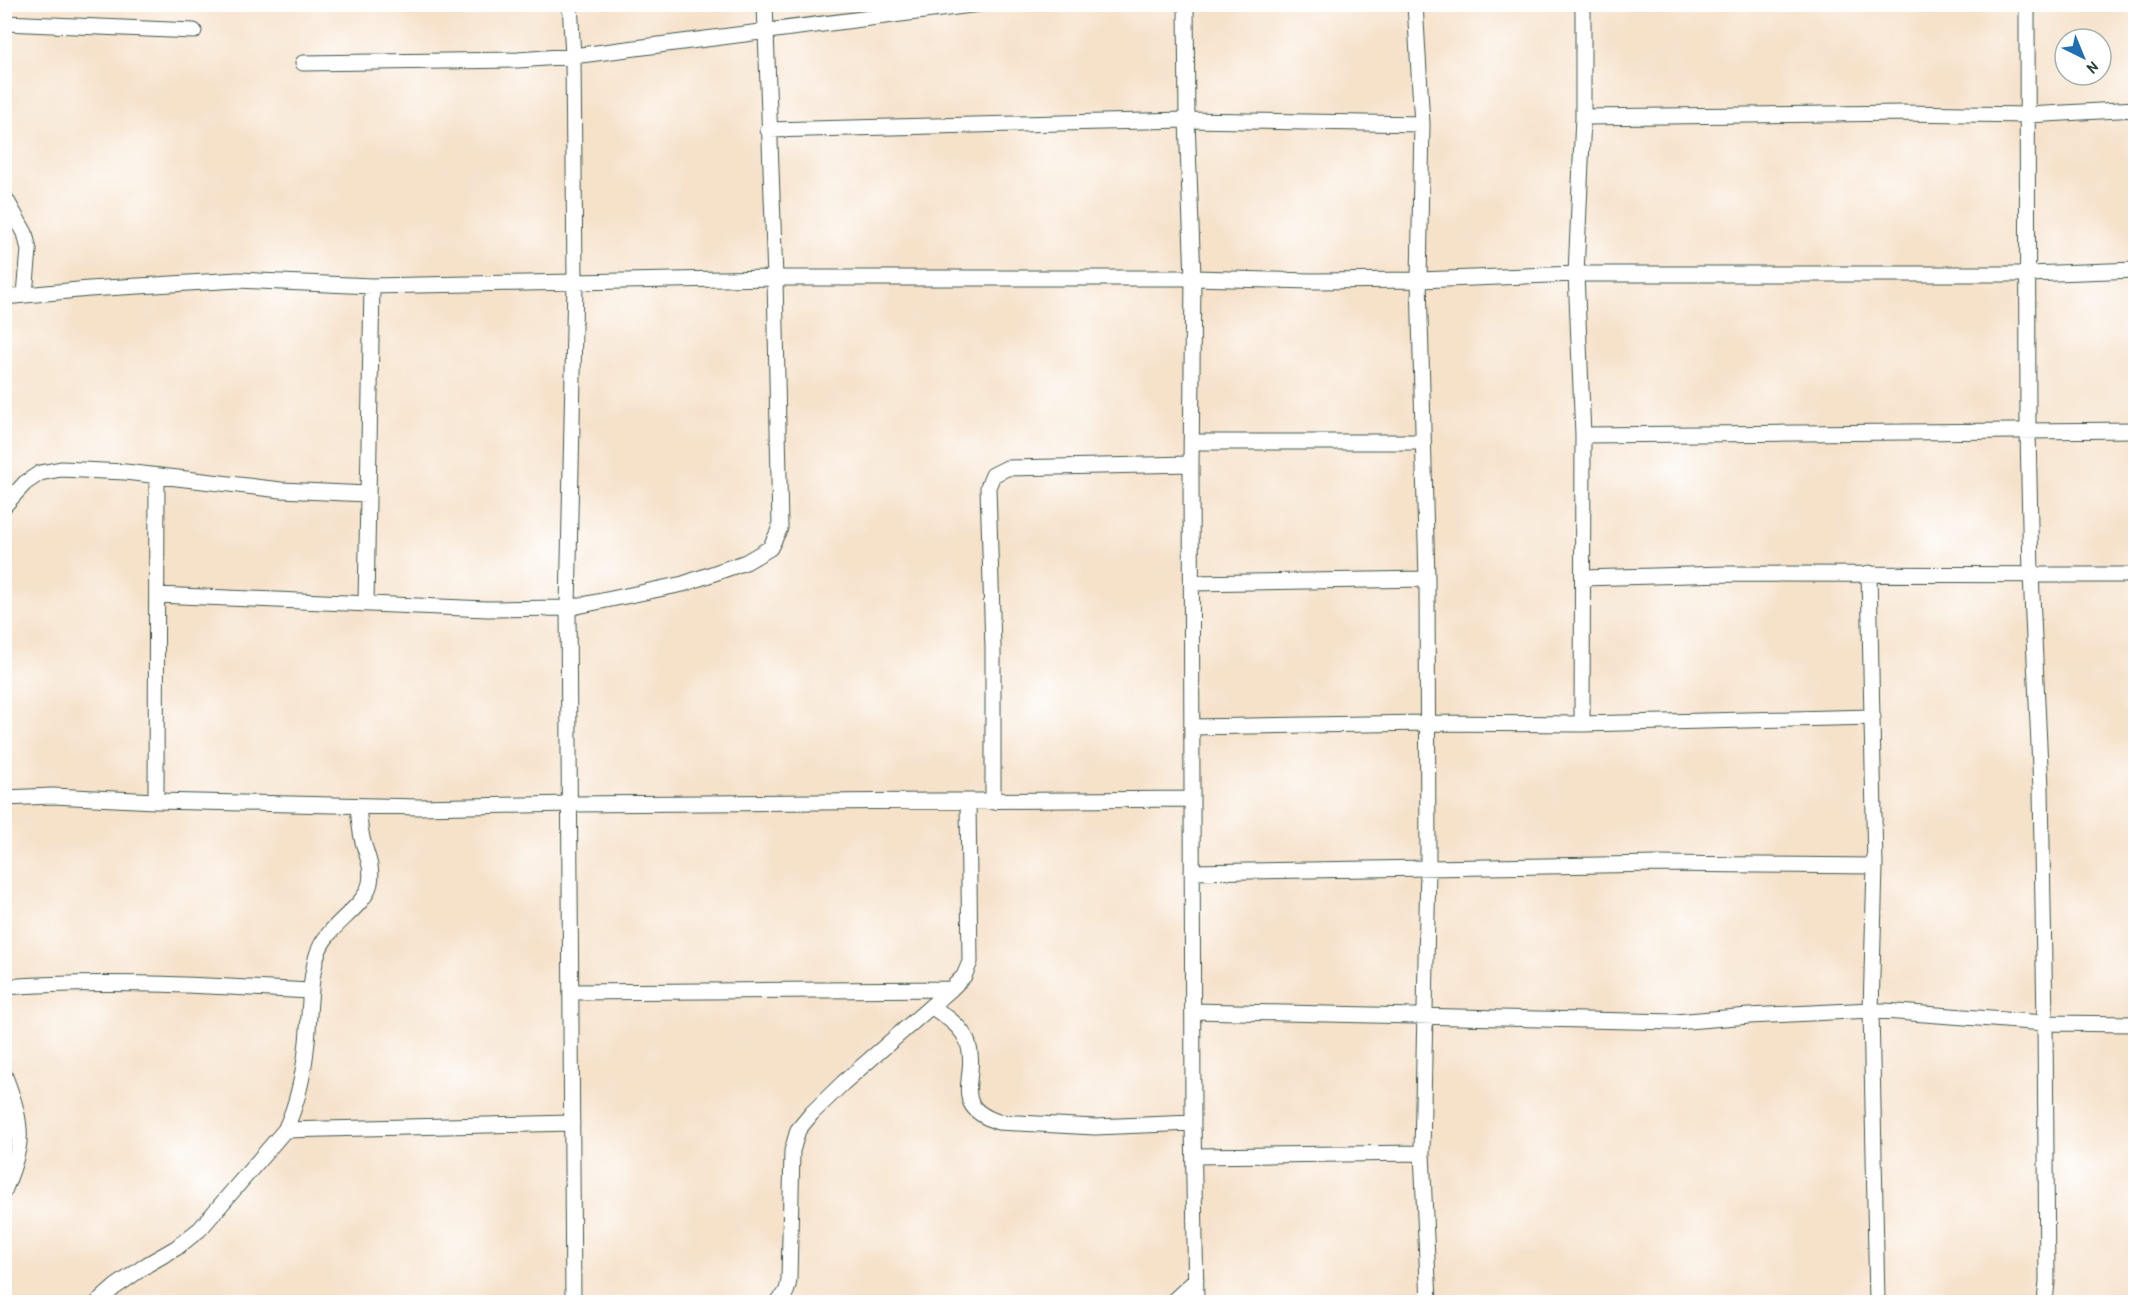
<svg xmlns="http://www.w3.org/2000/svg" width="2140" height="1307" viewBox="0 0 2140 1307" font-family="'Patrick Hand',sans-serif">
<rect width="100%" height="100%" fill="#fff"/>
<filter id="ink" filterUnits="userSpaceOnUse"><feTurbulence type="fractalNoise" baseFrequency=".0167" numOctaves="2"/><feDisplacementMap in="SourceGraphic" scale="12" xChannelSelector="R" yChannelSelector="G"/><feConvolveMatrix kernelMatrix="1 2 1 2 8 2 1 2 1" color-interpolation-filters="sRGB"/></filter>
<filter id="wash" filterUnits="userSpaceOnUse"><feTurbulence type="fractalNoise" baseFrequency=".008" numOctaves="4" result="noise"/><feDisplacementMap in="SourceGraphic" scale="24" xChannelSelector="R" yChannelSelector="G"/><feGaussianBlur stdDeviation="1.35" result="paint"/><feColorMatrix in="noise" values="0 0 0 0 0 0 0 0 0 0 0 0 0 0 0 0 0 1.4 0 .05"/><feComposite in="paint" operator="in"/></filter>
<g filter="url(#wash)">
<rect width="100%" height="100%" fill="#f6e1c9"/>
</g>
<g filter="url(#ink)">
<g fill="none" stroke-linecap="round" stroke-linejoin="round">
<defs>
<path id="minor" d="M570,4L573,56L575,282L568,608L573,1302
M1186,4L1187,120L1193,278L1191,464L1193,1123L1196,1302
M1415,4L1422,124L1419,280L1427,579L1428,867L1422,1153L1429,1302
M2027,4L2028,432L2031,574L2041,788L2045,1023L2047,1282L2045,1302
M4,23L194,31
M303,63L518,60L573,56L979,4
M1583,117L1903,113L2028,115L2136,109
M768,130L1187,120L1422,124
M4,196L25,233L29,250L25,294
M4,297L89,289L238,280L372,286L775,278H1193L1312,281L1419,280L1576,274H2029L2136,270
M1583,435L2136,430
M1191,442H1423
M4,506L25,483L40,473L61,469L125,472L281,490L367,494
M1869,573L1875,866L1871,1010L1877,1302
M1583,578L1725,574L2136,575
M1191,583L1427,579
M157,595L487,609L568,608L683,584L746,562L770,548L780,528L775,278L765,4
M366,603L372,286
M1582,724L1583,435L1576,274L1583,117V4
M1192,727L1426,723L1582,724L1873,717
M4,798L53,796L156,801L419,807L571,804L1192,799
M156,801L157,476
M993,802V647L988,487L993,475L1007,468L1191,464
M1192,872L1657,864L1875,866
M4,987C106,979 209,986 311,991
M572,992L951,989
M931,1006C945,1016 962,1026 968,1043C979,1078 948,1105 998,1122L1095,1127L1193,1123
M1193,1011L1675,1022L1749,1016L1871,1010L2045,1023L2136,1024
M4,1074C13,1097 23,1125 18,1149C15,1163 10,1177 4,1191
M285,1130L572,1123
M1194,1156L1422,1153
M98,1302L115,1287L148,1264L176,1248L200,1229L285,1130C298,1103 304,1072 307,1042C310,1013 309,983 317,955C327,923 364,910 370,883C373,868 367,856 363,842C360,831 359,818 358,806
M777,1302C786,1296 788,1289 789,1279L792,1151L798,1130L812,1113L843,1083L951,989L964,976L970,962L968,801
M1172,1302L1196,1280"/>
</defs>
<use href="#minor" stroke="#3f564a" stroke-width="17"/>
<use href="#minor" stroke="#fff" stroke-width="15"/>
</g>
</g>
<rect width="2140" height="1307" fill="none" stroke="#fff" stroke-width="24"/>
<g transform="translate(2083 57) rotate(137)"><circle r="28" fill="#ffffff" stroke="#a5b1ae" stroke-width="1.5"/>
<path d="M0-4.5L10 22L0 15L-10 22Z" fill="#1f6fb2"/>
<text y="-9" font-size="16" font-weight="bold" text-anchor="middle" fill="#1f3d34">N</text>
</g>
</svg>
